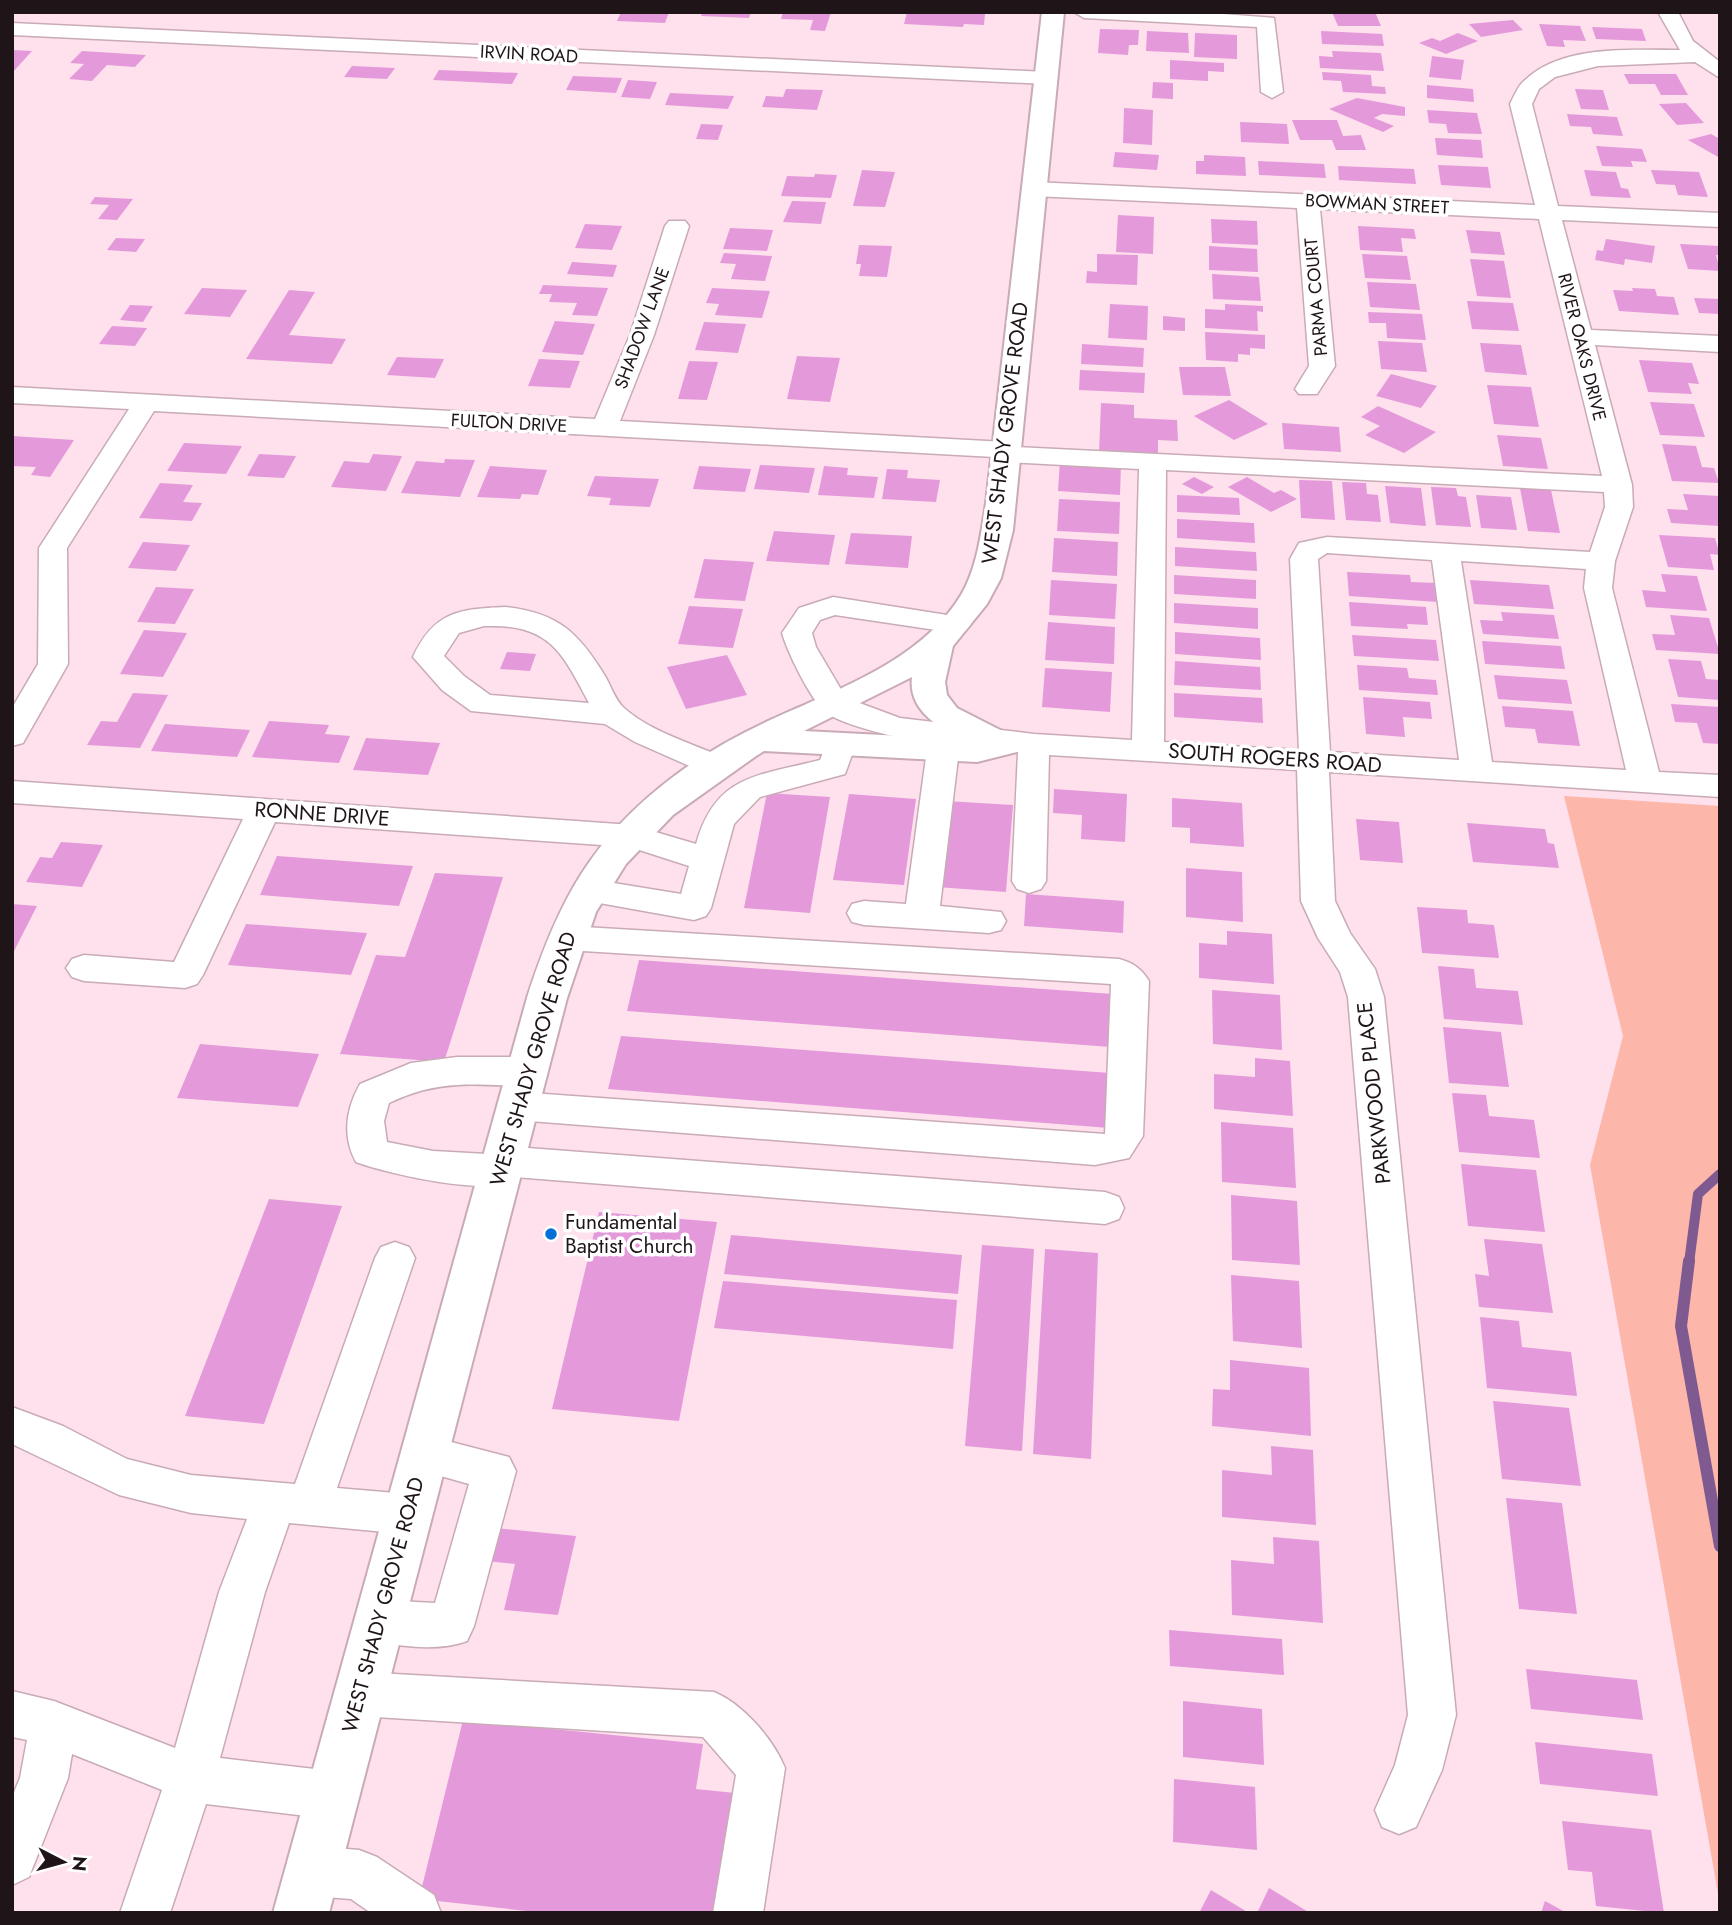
<svg xmlns="http://www.w3.org/2000/svg" width="1732" height="1925" viewBox="0 0 1732 1925" font-family="Jost,sans-serif">
<rect width="100%" height="100%" fill="#ffe0ed"/>
<path fill="#fdb6aa" d="M1564,796L1720,806V1905L1590,1165L1623,1036Z"/>
<g fill="none" stroke-linecap="round" stroke-linejoin="round">
<path stroke="#7e5a90" stroke-width="10" d="M1689,1263L1698,1194L1720,1174"/>
<path stroke="#7e5a90" stroke-width="12" d="M1689,1261L1681,1326L1720,1546"/>
</g>
<path fill="#e49ada" d="M621,12H669L665,23L617,21Z
M703,12H751L749,18L701,16Z
M783,12H831L825,31L810,30L813,20L781,19Z
M907,12H942L985,14L984,25L964,24L963,27L904,24Z
M1332,12H1375L1381,26H1338Z
M1513,20L1523,30L1481,37L1469,24Z
M1539,24L1580,26L1586,41L1563,40L1565,47L1547,46Z
M1592,27L1642,29L1646,41L1596,39Z
M1100,29L1139,30L1138,45H1129L1128,55L1098,53Z
M1147,31L1188,33L1189,53L1146,51Z
M1321,31L1382,34L1384,46L1322,44Z
M1195,33L1237,35V59L1194,57Z
M1458,33L1478,41L1446,54L1419,43L1432,38L1440,41Z
M12,50L32,51L12,73Z
M82,51L146,55L135,67L107,65L92,81L69,79L84,64L70,63Z
M1332,51L1381,53L1384,71L1320,68L1319,56L1333,57Z
M1432,56L1464,60L1461,80L1429,77Z
M1170,60L1224,63V72L1208,71V81L1170,79Z
M352,66L395,68L387,79L344,77Z
M439,70L518,73L512,84L433,80Z
M1322,72L1371,75L1372,86L1385,87L1386,94L1343,92L1341,81L1323,80Z
M1624,74H1676L1688,95H1661L1655,84H1629Z
M573,76L622,78L616,93L566,90Z
M628,80L657,82L650,99L621,97Z
M1153,82L1173,83V99L1152,98Z
M1427,85L1473,89L1474,102L1427,98Z
M786,89L823,90L817,110L762,107L766,96L783,97Z
M1575,89L1603,90L1609,110L1581,109Z
M670,93L734,96L728,109L665,105Z
M1357,98L1405,107V116L1382,114L1374,118L1394,126L1383,132L1329,109Z
M1686,103L1704,123L1677,125L1659,104Z
M1124,108L1153,110L1152,145L1123,143Z
M1427,110L1477,113L1482,134L1448,133L1446,124L1429,123Z
M1567,114L1617,117L1623,136L1593,134L1591,127L1570,126Z
M1292,120H1337L1343,136L1361,135L1366,150H1336L1332,140H1300Z
M1240,122L1287,124L1289,144L1241,142Z
M701,124L723,125L718,140L696,139Z
M1711,134L1720,139V158L1688,140Z
M1435,138L1481,140L1483,158L1437,155Z
M1596,146L1642,149L1647,162L1631,161L1633,167L1602,166Z
M1115,152L1159,155L1157,170L1113,167Z
M1204,155L1245,157L1246,176L1196,174V161H1204Z
M1258,161L1324,164L1326,178L1259,175Z
M1438,165L1488,167L1491,188L1441,185Z
M1338,166L1414,169L1416,184L1339,180Z
M862,170L895,172L885,207L853,206Z
M1584,170L1616,172L1621,188L1628,189L1631,198L1591,196Z
M1651,170L1699,172L1708,197L1678,195L1675,185L1656,184Z
M815,174L837,175L831,198L781,196L787,176L814,177Z
M95,197L133,199L117,220L98,219L109,205L90,204Z
M792,201L826,202L821,224L783,222Z
M1118,215L1154,217L1153,254L1116,252Z
M1211,219L1257,221L1258,245L1212,243Z
M585,224L622,226L612,250L575,248Z
M1358,226L1414,229L1416,239L1401,238L1403,252L1360,250Z
M730,228L773,230L767,251L723,249Z
M1466,230L1500,232L1505,255L1471,253Z
M116,238L145,239L136,252L107,250Z
M1606,239L1655,246L1652,263L1625,259L1624,265L1595,260L1597,250L1603,251Z
M1680,244L1720,246V255H1716L1720,271L1688,269Z
M859,245L892,246L887,277L859,276L861,264H856Z
M1209,246L1257,249L1258,272L1209,270Z
M724,253L772,256L765,281L731,279L736,264L720,263Z
M1097,254L1138,255L1137,285L1086,283L1087,271L1097,272Z
M1362,254L1407,256L1411,280L1365,278Z
M1470,259L1504,261L1511,298L1477,296Z
M572,262L617,265L613,277L567,274Z
M1212,274L1259,277L1261,301L1213,299Z
M1367,282L1416,284L1420,310L1370,307Z
M543,285L608,288L597,316L572,315L577,303L549,302L552,294H539Z
M202,288L247,290L230,317L184,314Z
M712,288L770,291L762,318L715,315L719,304L706,303Z
M1632,288L1655,289L1657,296L1674,297L1679,315L1619,311L1613,290L1633,291Z
M289,290L315,292L289,335L346,339L332,364L246,359Z
M1694,298L1720,299V314L1699,313Z
M1467,301L1513,303L1519,331L1472,329Z
M1110,304L1148,306L1147,340L1108,338Z
M1225,304L1263,306V312L1257,311L1258,331L1205,328V309L1225,310Z
M130,305L153,306L143,322L120,320Z
M1368,312L1422,314L1426,340L1387,338L1386,323H1369Z
M1163,316L1185,318V331L1163,330Z
M555,321L595,324L583,355L542,352Z
M704,322L746,324L738,353L695,350Z
M112,326L147,328L135,346L99,344Z
M1205,332L1265,335V349L1250,348V355L1238,354V362L1206,360Z
M1378,341L1422,343L1427,372L1381,369Z
M1480,343L1521,345L1527,375L1485,372Z
M1082,344L1144,348L1143,367L1081,364Z
M797,356L840,358L830,402L787,399Z
M397,357L444,359L435,378L387,375Z
M539,359L580,361L570,388L528,386Z
M1639,360L1692,363L1699,384L1688,383L1692,394L1648,392Z
M689,361L718,362L707,400L678,399Z
M1179,367H1225L1231,396L1183,395Z
M1080,370L1145,373L1144,393L1079,390Z
M1391,374L1437,386L1421,408L1376,396Z
M1487,385L1531,387L1539,427L1494,424Z
M1229,400L1268,424L1234,440L1194,416Z
M1650,402L1694,404L1705,437L1660,435Z
M1101,403L1134,405V418L1177,420L1178,441L1158,440V456L1099,453Z
M1378,406L1436,432L1404,453L1365,435L1380,426L1361,417Z
M1282,423L1339,427L1341,452L1284,449Z
M1497,435L1541,438L1548,469L1503,466Z
M12,436L74,440L50,477L31,475L36,467L12,466Z
M184,443L242,446L226,474L167,471Z
M1662,444L1696,446L1702,467L1714,468L1719,483L1672,481Z
M259,454L296,456L284,478L247,476Z
M373,454L402,456L386,491L331,487L344,461L369,463Z
M445,459L475,460L460,497L401,493L416,461L444,463Z
M1060,460L1121,464L1120,495L1058,491Z
M760,465L815,468L809,493L754,489Z
M490,466L547,470L538,495L522,494L520,499L477,497Z
M699,466L751,469L745,492L693,489Z
M824,466L848,468L847,475L878,477L874,498L818,495Z
M887,469L908,470L907,478L940,480L936,502L882,499Z
M595,476L659,479L650,507L609,505L611,498L587,496Z
M1194,477L1214,487L1202,494L1182,484Z
M1247,477L1274,493L1281,490L1297,499L1271,512L1228,487Z
M1299,480L1332,481L1335,520L1301,518Z
M1342,482L1366,483L1367,494L1378,495L1381,522L1346,520Z
M160,483L193,485L183,502L202,503L192,521L139,518Z
M1519,483L1550,485L1560,533L1528,531Z
M1385,486L1421,488L1426,526L1390,523Z
M1431,487L1456,488L1458,496L1466,497L1471,527L1436,525Z
M1683,494L1720,496V526L1671,523L1667,509L1688,510Z
M1177,495L1239,498L1240,515L1177,512Z
M1476,495L1511,497L1517,530L1481,528Z
M1059,499L1120,502L1119,534L1057,531Z
M1177,519L1254,523L1255,543L1177,538Z
M774,531L835,535L829,565L766,561Z
M851,533L912,536L908,568L845,564Z
M1659,535L1715,538L1720,555L1710,554L1714,570L1668,567Z
M1054,538L1118,542L1117,576L1052,572Z
M143,542L190,545L176,571L128,568Z
M1175,547L1256,552L1257,571L1175,566Z
M704,559L754,562L745,601L694,598Z
M1347,572L1410,575L1411,582L1436,583L1438,602L1349,596Z
M1661,574L1697,576L1707,611L1646,607L1642,590L1666,592Z
M1174,575L1256,580V599L1174,594Z
M1051,580L1117,584L1115,619L1049,615Z
M1470,580L1549,585L1554,609L1474,604Z
M156,587L194,589L175,624L137,622Z
M1349,602L1426,607L1428,625L1407,624L1408,629L1351,626Z
M1174,603L1258,608V629L1174,623Z
M689,606L743,609L733,648L678,644Z
M1501,612L1554,615L1559,639L1483,634L1480,620L1503,621Z
M1670,615L1709,618L1720,654L1656,650L1652,634L1675,635Z
M1048,622L1115,627L1114,664L1045,660Z
M144,630L187,633L163,677L120,674Z
M1175,632L1260,638L1261,660L1175,654Z
M1352,635L1436,640L1439,661L1354,656Z
M1482,641L1561,646L1565,669L1485,664Z
M507,652L536,654L530,671L500,669Z
M727,655L747,695L686,709L667,667Z
M1668,659L1701,661L1706,679L1720,680V700L1678,697Z
M1175,661L1260,667L1261,690L1174,685Z
M1357,665L1407,668L1409,678L1436,680L1438,695L1359,690Z
M1045,668L1112,672L1110,712L1042,707Z
M1494,675L1567,680L1572,704L1498,699Z
M133,693L168,695L140,748L87,745L101,721L117,722Z
M1174,693L1262,698L1263,723L1174,717Z
M1363,697L1430,702L1432,719L1403,717L1405,737L1366,734Z
M1671,704L1720,707V744L1703,743L1697,723L1675,722Z
M1502,706L1573,711L1580,746L1538,743L1535,729L1505,727Z
M269,721L329,725L325,734L350,736L339,763L252,757Z
M165,724L250,730L237,757L151,751Z
M366,738L440,743L428,775L353,770Z
M1054,789L1127,794L1125,842L1081,839L1082,815L1053,813Z
M767,793L830,797L810,913L744,908Z
M849,794L916,799L904,885L833,880Z
M1172,798L1242,803L1244,847L1190,843V828L1172,827Z
M946,801L1013,805L1006,892L936,887Z
M1356,819L1399,822L1403,863L1360,860Z
M1467,823L1545,829L1548,843L1554,844L1559,868L1473,862Z
M61,842L103,845L82,887L26,882L40,857L52,858Z
M277,856L413,866L399,906L260,895Z
M1186,868L1242,872L1243,922L1186,917Z
M435,873L503,877L444,1062L340,1054L376,955L405,957Z
M1026,894L1124,901L1123,933L1024,926Z
M12,904L37,906L12,955Z
M1417,907L1467,910L1468,923L1494,925L1499,958L1422,953Z
M246,924L367,933L351,975L228,965Z
M1227,931L1272,934L1274,984L1199,978V943L1227,945Z
M639,960L1113,994L1111,1047L627,1011Z
M1438,966L1474,969L1476,988L1518,991L1523,1025L1444,1019Z
M1212,990L1280,995L1282,1050L1213,1044Z
M1443,1027L1501,1032L1509,1087L1449,1083Z
M621,1036L1110,1073L1109,1128L608,1089Z
M200,1044L319,1054L298,1107L177,1098Z
M1255,1058L1290,1061L1293,1116L1214,1109V1074L1255,1077Z
M1452,1093L1486,1095L1489,1116L1534,1120L1540,1158L1459,1152Z
M1221,1122L1293,1128L1296,1188L1222,1182Z
M1461,1164L1536,1170L1545,1232L1468,1226Z
M1231,1195L1297,1201L1300,1265L1232,1260Z
M269,1199L342,1206L264,1424L185,1416Z
M599,1212L717,1222L679,1421L552,1409Z
M731,1235L962,1255L958,1294L724,1274Z
M1484,1239L1542,1244L1553,1313L1479,1307L1475,1274L1489,1276Z
M982,1245L1034,1249L1022,1451L965,1446Z
M1045,1249L1098,1253L1091,1459L1033,1454Z
M1231,1275L1299,1281L1302,1348L1233,1341Z
M723,1281L957,1300L953,1349L714,1328Z
M1480,1317L1519,1321L1522,1347L1571,1352L1577,1396L1487,1388Z
M1230,1360L1309,1368L1311,1436L1212,1426L1213,1389L1230,1390Z
M1493,1401L1569,1408L1581,1486L1502,1479Z
M1271,1446L1313,1450L1316,1525L1222,1517V1470L1272,1475Z
M1506,1498L1562,1503L1577,1614L1519,1609Z
M486,1527L576,1536L558,1615L504,1610L515,1564L477,1560Z
M1273,1537L1319,1541L1323,1623L1232,1615L1231,1560L1274,1564Z
M1169,1630L1282,1639L1284,1675L1170,1666Z
M1526,1669L1637,1680L1643,1720L1531,1709Z
M1183,1701L1262,1709L1264,1765L1183,1757Z
M463,1720L703,1744L696,1789L735,1793L717,1913H545L419,1899Z
M1535,1742L1652,1754L1658,1796L1540,1784Z
M1174,1779L1255,1787L1257,1850L1173,1842Z
M1562,1821L1651,1830L1664,1913L1596,1906L1592,1872L1568,1870Z
M1269,1888L1310,1913H1257Z
M1211,1890L1249,1913H1199Z
M1545,1901L1567,1913H1541Z"/>
<g fill="none" stroke-linecap="round" stroke-linejoin="round">
<defs>
<path id="minor" d="M1074,12H1197L1274,18L1283,92L1272,98L1261,92L1257,27L1084,18Z
M1658,12H1678L1693,41L1720,62V78L1695,62L1598,66L1555,77L1539,89L1532,104L1558,206L1720,213V227L1562,220L1591,330L1720,336V352L1595,345L1632,485L1633,507L1615,561L1612,588L1659,772L1720,775V797L1329,772L1335,901L1350,933L1375,969L1384,997L1456,1715L1442,1770L1416,1827L1399,1834L1382,1827L1375,1810L1395,1765L1408,1715L1348,997L1340,972L1318,938L1301,901L1297,770L1049,755L1046,881L1041,889L1029,893L1017,889L1012,881L1018,752L956,746L959,750L940,906L1001,912L1006,921L1001,930L989,933L864,925L852,922L847,913L852,904L864,901L906,904L927,750L932,743C910,741 837,725 823,710C808,694 788,653 782,633L799,608L833,597L966,618L971,624L966,630L956,633L835,615L820,620L812,633L816,647L846,698L900,718L1034,734L1132,740L1139,469L1005,462L994,457L154,411L67,548L68,664L23,743L12,746V708L38,664L39,548L129,409L12,403V387L595,419L630,335L665,226L669,221H685L689,226L654,335L620,421L1005,442L1016,447L1602,476L1539,219L1320,209L1335,366L1317,394H1299L1295,389L1309,366L1297,208L1033,196L1022,189L1033,182L1535,205L1510,104C1514,96 1518,86 1524,81C1561,44 1632,50 1680,50ZM1166,470L1604,492L1605,507L1590,552L1327,537L1299,543L1290,559L1299,750L1164,742ZM1327,553L1432,560L1459,760L1330,752L1318,559ZM1461,561L1586,569L1584,588L1626,770L1492,762Z
M12,23L1046,72L1056,78L1046,84L12,35Z
M505,607C558,613 578,632 605,676C611,686 615,700 624,708C651,732 693,744 725,758L730,765L725,772L714,775L703,772L635,742L605,724L471,711L442,690L413,657C434,612 458,609 505,607ZM484,626C549,624 561,650 589,703L490,695L464,676L444,656L459,633Z
M840,734L851,737L856,744L845,774L760,797L734,824L711,908L706,916L694,920L577,899L572,891L577,883L589,879L681,894L689,866L630,847L275,822L203,975L197,984L185,988L84,981L72,977L66,968L72,959L84,955L174,962L243,819L12,803V781L632,825L696,844C716,774 758,776 820,760L829,737Z
M567,926L1119,959C1133,963 1141,968 1149,981L1143,1136L1129,1158L1095,1165L517,1120L504,1116L498,1106L504,1096L517,1092L1105,1134L1111,984L567,950L555,947L550,938L555,929Z
M457,1057H527L540,1061L545,1071L540,1081C514,1089 485,1083 458,1085C433,1086 412,1092 389,1103L384,1121L387,1142L433,1151L487,1154L489,1150L503,1146L1105,1192L1119,1197L1124,1208L1119,1219L1105,1224L515,1177C497,1200 382,1172 356,1162C342,1136 346,1109 360,1084L411,1063Z
M395,1242L409,1247L415,1258L337,1488L407,1494L423,1500L429,1514L423,1528L407,1534L289,1523L265,1592L220,1758L332,1771L349,1778L356,1795L349,1812L332,1819L206,1804L170,1913H120L162,1790L72,1754L68,1778L29,1877L12,1885V1797L20,1778L27,1740L12,1737V1691L54,1701L175,1748L219,1592L247,1519L191,1513L119,1495L12,1444V1407L63,1426L127,1459L191,1475L295,1484L375,1258L381,1247Z
M424,1435L509,1457L516,1471L474,1626L467,1641C438,1652 392,1647 363,1636L356,1621L363,1606L379,1600L435,1603L469,1484L409,1467L403,1454L409,1441Z
M359,1672L714,1692C743,1704 773,1739 785,1768L763,1913H713L736,1775L703,1737L359,1716L342,1710L336,1694L342,1678Z
M312,1846L359,1850L377,1857L434,1895L441,1913H371L351,1899L312,1896L294,1889L287,1871L294,1853Z"/>
<path id="major" d="M1042,12H1064L1013,530L1001,578L987,604L953,646L945,682L947,695L957,708L1006,733L1025,734L1030,742L1025,750L977,762L764,751L756,756L673,815L626,864L596,912L567,998L329,1913H273L527,998C558,902 591,839 673,777C701,756 732,738 764,723C832,691 920,663 961,595C977,568 981,534 986,503ZM912,677C908,709 936,726 961,739L804,731Z"/>
</defs>
<use href="#minor" stroke="#c8abb7" stroke-width="3"/>
<use href="#major" stroke="#c8abb7" stroke-width="4"/>
<use href="#minor" fill="#fff" fill-rule="evenodd"/>
<use href="#major" fill="#fff" fill-rule="evenodd"/>
</g>
<circle fill="#036fd7" stroke="#fff" stroke-width="2.5" cx="551" cy="1234" r="7"/>
<g text-anchor="middle" stroke-width="7" stroke-linejoin="round" paint-order="stroke">
<g font-size="18" fill="#1f1519" stroke="#fff">
<text transform="translate(529 54) rotate(3)" y="6">IRVIN ROAD</text>
<text transform="translate(1377 204) rotate(3)" y="6">BOWMAN STREET</text>
<text transform="translate(1316 297) rotate(-95)" y="6">PARMA COURT</text>
<text transform="translate(642 328) rotate(-70)" y="6">SHADOW LANE</text>
<text transform="translate(1582 347) rotate(76)" y="6">RIVER OAKS DRIVE</text>
<text transform="translate(509 423) rotate(3)" y="6">FULTON DRIVE</text>
</g>
<g font-size="21" fill="#1f1519" stroke="#fff">
<text transform="translate(1005 433) rotate(-83)" y="7">WEST SHADY GROVE ROAD</text>
<text transform="translate(1275 758) rotate(4)" y="7">SOUTH ROGERS ROAD</text>
<text transform="translate(322 814) rotate(4)" y="7">RONNE DRIVE</text>
<text transform="translate(533 1059) rotate(-74)" y="7">WEST SHADY GROVE ROAD</text>
<text transform="translate(1374 1093) rotate(-96)" y="7">PARKWOOD PLACE</text>
<text transform="translate(383 1605) rotate(-75)" y="7">WEST SHADY GROVE ROAD</text>
</g>
<g font-size="21" fill="#1f1519" stroke="#fff" text-anchor="start">
<text x="565" y="1229">Fundamental<tspan x="565" dy="24">Baptist Church</tspan></text>
</g>
</g>
<rect width="1732" height="1925" fill="none" stroke="#1f1519" stroke-width="28"/>
<g transform="translate(63 1862) rotate(96)" stroke="#ffffff" stroke-width="5" paint-order="stroke">
<path d="M0-5L12 26L0 18L-12 26Z" fill="#1f1519"/>
<text y="-10" font-size="19" font-weight="bold" text-anchor="middle" fill="#1f1519">N</text>
</g>
</svg>
